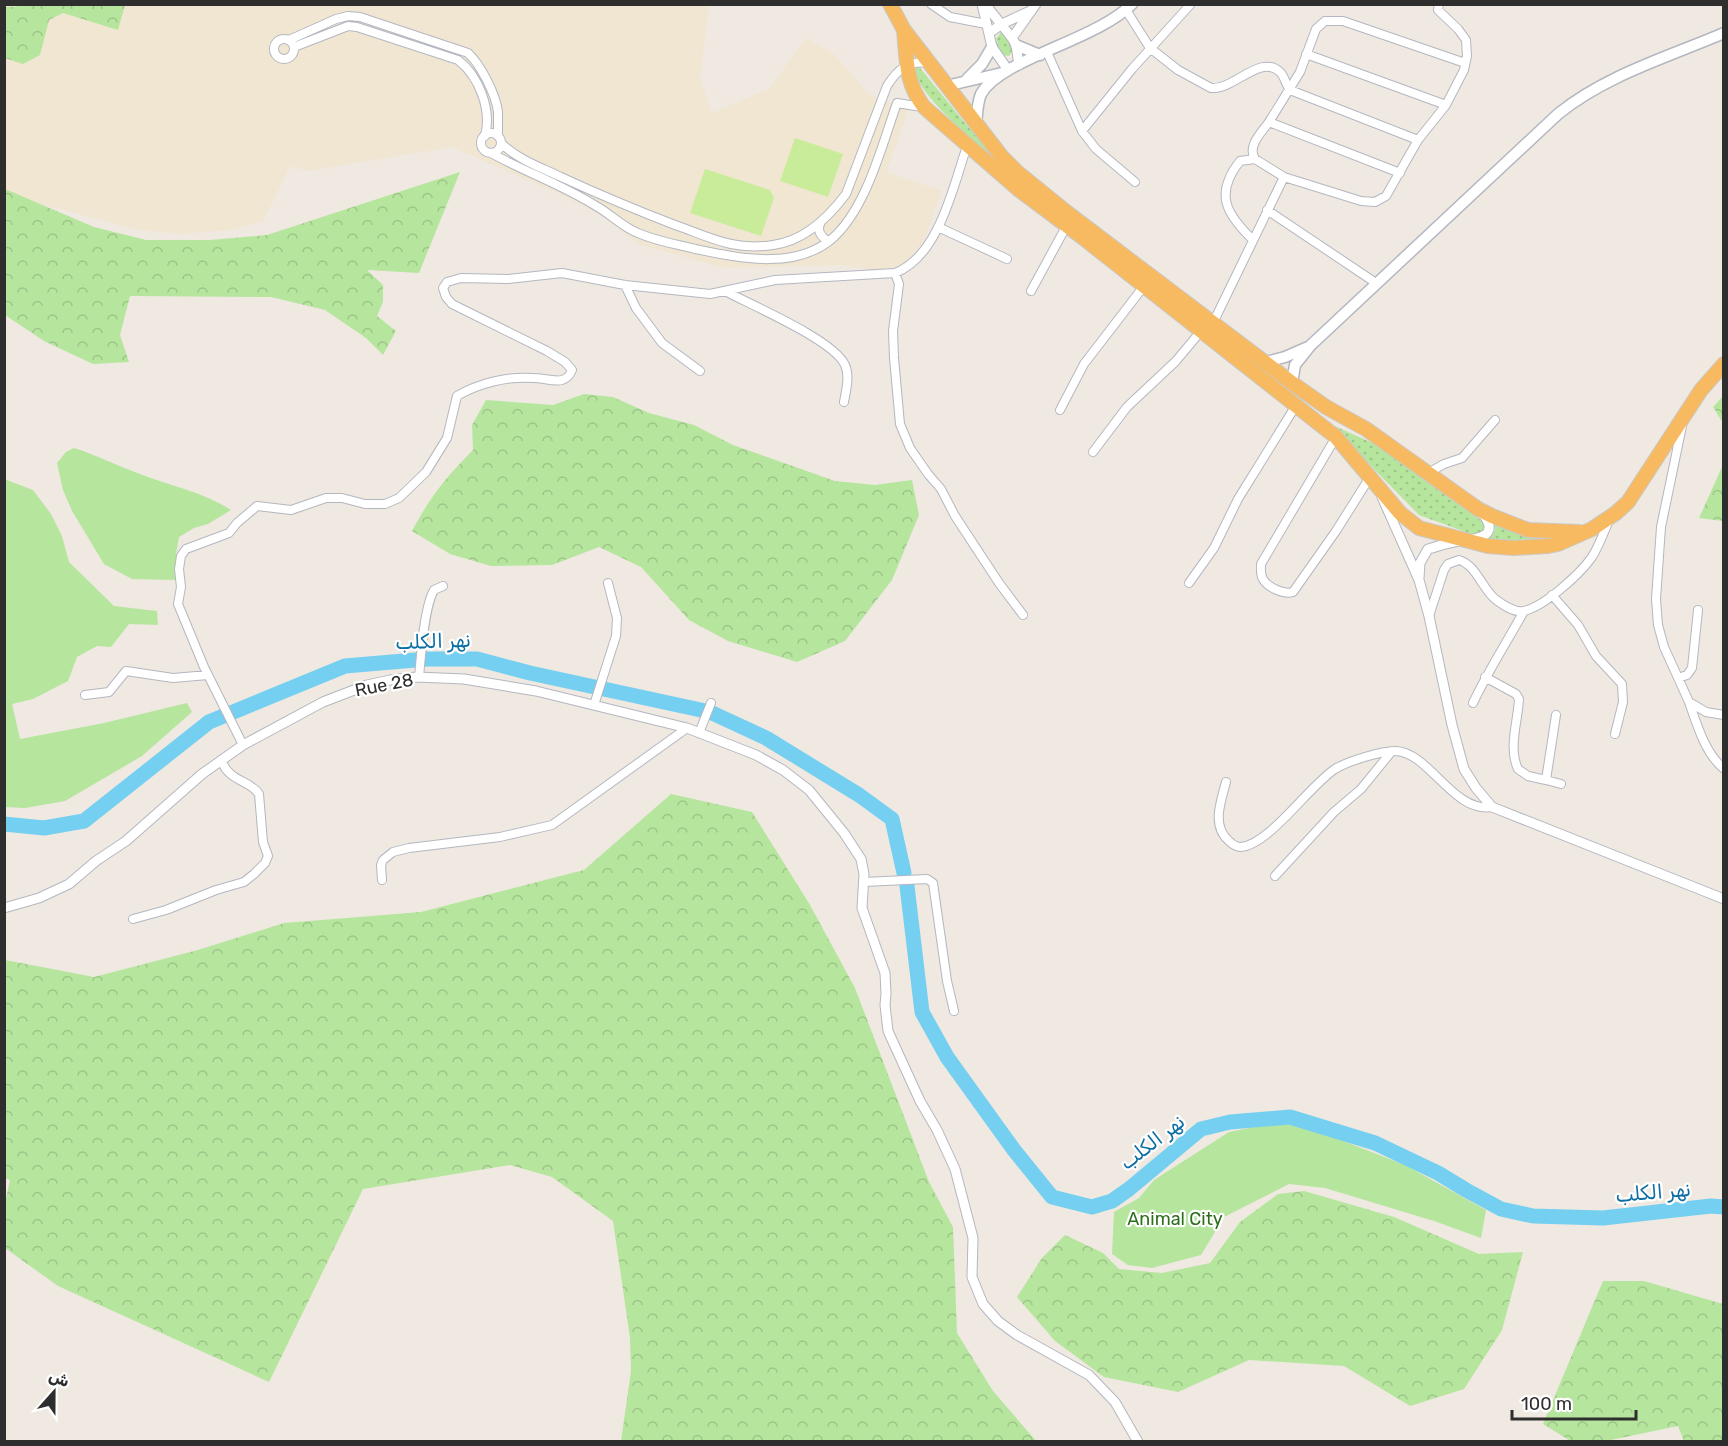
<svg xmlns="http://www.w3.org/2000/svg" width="1728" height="1446" viewBox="0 0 1728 1446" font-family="Rubik,'Noto Sans Arabic',sans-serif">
<defs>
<pattern id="forest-crowns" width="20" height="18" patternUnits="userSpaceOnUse" patternTransform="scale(1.5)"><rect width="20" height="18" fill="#b6e59e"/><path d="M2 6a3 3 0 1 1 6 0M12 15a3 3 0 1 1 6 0" fill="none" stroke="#9dc588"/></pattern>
<pattern id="garden-dots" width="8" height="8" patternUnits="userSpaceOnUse" patternTransform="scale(1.5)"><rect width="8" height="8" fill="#b6e59e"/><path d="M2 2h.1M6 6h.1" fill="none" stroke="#9dc588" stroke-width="1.8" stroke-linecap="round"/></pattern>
</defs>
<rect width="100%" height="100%" fill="#efe9e1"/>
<path fill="#f0e6d1" d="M4,5H709L700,79L712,113L769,89L806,38L834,54L870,95L909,109L886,172L942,191L923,243L904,264L891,268L875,270L840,265L725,268L638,244L601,215L560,194L452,147L307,171L290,166L263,221L232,230L178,234L134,229L5,194Z"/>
<path fill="#b6e59e" d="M74,448C97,455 117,466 140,474C171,486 203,492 231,510L208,524L194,528L179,537L176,554L177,580L132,579L104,564L72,511L63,490L57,463L66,452Z
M4,479L33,490L51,514L62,536L69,562L114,606L157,611L158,625L129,624L111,647L97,646L77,657L68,681L33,699L12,704L20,739L104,723L187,703L192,712L142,756L65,801L25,808L5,807Z
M1289,1120L1405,1165L1486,1210L1481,1238L1434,1221L1325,1188L1289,1184L1224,1217L1201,1255L1152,1268L1128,1265L1112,1254L1114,1212L1139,1198L1154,1180L1229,1132Z"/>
<path fill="url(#forest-crowns)" d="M37,5L121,4L125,5L118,30L63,13L49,20L40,55L23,64L5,58V7Z
M460,172L419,273L367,270L383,285V302L377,316L396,331L383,355L366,338L325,310L271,297L130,296L120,335L129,362L93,364L44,341L5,315V189L94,227L146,240H210L267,235Z
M584,394L613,397L649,413L694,425L733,445L835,481L875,485L912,480L919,515L892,580L845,641L797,662L728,641L689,620L641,567L599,547L552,565L491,566L450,554L412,531C431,496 445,478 473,450L472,425L486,400L553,405Z
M1723,396V423L1713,407Z
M1723,464V521L1699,518L1722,467Z
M671,794L752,812L810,905L855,988L929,1182L953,1227L957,1333L993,1391L1036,1441H621L631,1371L630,1338L613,1221L552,1177L510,1165L363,1189L269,1382L58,1286L5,1248V1203L10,1180L4,1178L5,960L94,977L198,950L284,923L421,912L584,870Z
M1304,1191L1394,1217L1479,1254L1523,1252L1502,1330L1464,1389L1410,1406L1344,1366L1249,1360L1178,1392L1104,1377L1055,1341L1017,1297L1042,1258L1065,1235L1103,1253L1119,1269L1162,1273L1210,1263L1240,1222L1278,1194Z
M1603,1281H1644L1723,1304V1441H1684L1678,1426L1606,1441L1572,1442L1543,1424Z"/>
<path fill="url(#garden-dots)" d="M1001,32L1008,36L1013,50L1009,56L1002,55L996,39Z
M916,68H920L993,157C977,144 910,88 916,68Z
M1330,424L1375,444L1483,522L1484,527L1482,532L1474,535L1419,515Z
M1494,523L1569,536L1532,542L1486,541L1495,530Z"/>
<path fill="#c9ec9a" d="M795,138L843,154L828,197L780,181Z
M705,169L770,190L774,198L761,236L690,213Z"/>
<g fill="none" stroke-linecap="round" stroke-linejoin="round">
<path stroke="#75cff0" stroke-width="15" d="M4,824L44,828L84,821L209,722L345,666L427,659H477L530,673L710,712L766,738L859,795L892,819L904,873
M907,886L922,1012L947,1057L1014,1150L1052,1197L1092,1207L1112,1201L1129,1189L1201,1129L1230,1122L1290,1117L1375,1143L1438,1173L1466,1190L1501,1209L1533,1216L1603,1218L1711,1206L1724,1207"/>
<defs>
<path id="minor" d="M931,4L950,17L986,24
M1126,10L1150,48L1178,70L1211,88C1235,90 1261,52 1281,73C1285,78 1286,85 1290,90L1418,140
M274 49a10 10 0 1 1 20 0a10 10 0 1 1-20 0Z
M289,40L336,19L348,16L360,17L468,53C481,65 496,95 498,112C498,120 498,128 498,136
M294,47L348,26L357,27L458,60C479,76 492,110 485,136
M1047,52L1082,131L1132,69L1190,5
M1306,54L1446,105
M1269,122L1300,72L1316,29L1325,21H1343L1465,63
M1082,131L1096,149L1135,182
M481 143a10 10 0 1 1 20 0a10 10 0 1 1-20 0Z
M501,143C517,159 540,167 561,177C598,194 636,210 675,225C693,231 712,240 731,244C745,247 759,247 773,245C804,241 828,218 846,194L887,86C897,70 908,60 928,63
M491,153C525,172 563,185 596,206C611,214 622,227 638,233C656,241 675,244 695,249C739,258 797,271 834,237C867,206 882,145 897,103L922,107
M1255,159C1247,146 1261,133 1269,122L1400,173
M1267,210L1376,283
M821,222C816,230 821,237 828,241
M938,227L1007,259
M1253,240C1226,214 1214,194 1240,161L1255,159L1284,177
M895,273L899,284L893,331L894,358L900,424L910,448L928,474L941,489L955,516L999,583L1023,615
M625,285L636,308L662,343L700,371
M725,291C751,305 834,340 845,365C850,376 846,391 844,402
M1031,291L1067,225
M1213,323L1284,177L1361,201L1375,202L1386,196L1418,140L1446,105L1464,70L1467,56L1466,40L1458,29L1438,10L1439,4
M1060,410L1084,364L1144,286
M1682,426L1661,527L1656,599L1658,625L1664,647L1689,702L1706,712L1724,715
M1336,437L1261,564C1261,569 1260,574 1263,579C1267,587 1284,595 1293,592L1336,531L1370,477
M1093,452L1127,407L1176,361L1201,331
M1428,473L1444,464L1462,458L1495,420
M1189,583L1214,548L1238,499L1295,407
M1552,595L1578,625L1596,656L1622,684L1623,702L1615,734
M1429,616L1444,570L1448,564L1459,560C1476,565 1482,588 1495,599C1503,605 1514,613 1524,611C1545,606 1580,574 1592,557C1599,546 1604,532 1609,520
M419,677C421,656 424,607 434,590L443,586
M1485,677L1516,694L1519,699C1518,721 1508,748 1518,769L1528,776L1546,780L1556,715
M1678,678L1687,675L1692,668L1698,610
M85,695L109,692L126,671L173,678L208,675
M1689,702C1697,725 1705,753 1724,769
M1473,703C1488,671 1507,642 1524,611
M594,705L616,636L617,618L608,583
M699,733L711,703
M243,745L204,667L178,604L181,587L179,569L181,556L186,549L229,533L237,523L257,506L291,510L326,498H342L365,504H385L399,498L426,472L447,438L457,396C479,383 508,376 534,378C543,378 554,382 562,380C568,378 570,375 572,370L565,362L547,351L452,304L446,297L443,288L447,282L461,278L508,279L562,273L625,285L710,294L775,280L895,273C939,256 953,187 967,146
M1546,780L1561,784
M1226,782C1221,801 1211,826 1229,841C1232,844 1236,847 1241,847C1270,844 1309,786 1335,769C1348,761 1381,751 1396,751C1430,753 1453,813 1492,807
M1275,876L1334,812L1361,789L1392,751
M382,880L381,865L383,860L393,852L409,848L500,837L552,825L687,728
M864,882L927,879L933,883L947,981L954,1011
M133,919L166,910L216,890L244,882L254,874L265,863L268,856L263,842L259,794C249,779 230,783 221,760"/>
<path id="tertiary" d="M982,4L992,47L1008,70
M985,4L1012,38L1016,45L1019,65
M989,33L1002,24L1030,11
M1012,38L1036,4
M1382,497L1419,580L1429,616L1452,725L1464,769L1476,788L1492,807L1724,899
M1419,578L1420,563L1428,549C1439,546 1450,542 1461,541C1478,539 1501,536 1482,513
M4,908L39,898L69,884L96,861L126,841L202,774L243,745L323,702L367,685L390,680L417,677L464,679L536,691L687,728L756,755L783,770L809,790L844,833L861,859L864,874L862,908L885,973L886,994L885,1005L888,1031L920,1101L937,1130L955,1169L973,1238L972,1277L983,1304L998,1321L1017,1335L1089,1375L1115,1402L1138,1442"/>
<path id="secondary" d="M1016,45L1040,55
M967,79L982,64L992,47
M946,86L1002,73
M976,126C977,116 977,103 981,94C1000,59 1097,40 1132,4
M1266,362L1285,357L1308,347
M1292,383L1295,365L1311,345L1558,114C1606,75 1668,57 1724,33"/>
<path id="trunk" d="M890,4L904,30L1002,157L1017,172L1065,211L1292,383L1326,407L1366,429L1478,509L1492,516L1528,530L1579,532
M904,30C907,61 905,82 924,107L1018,189L1082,237L1336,437L1400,513L1419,528L1488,546L1513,548L1548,546L1558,544L1592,529L1616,513L1628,502L1701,390L1724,364"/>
</defs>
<use href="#minor" stroke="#b4b7c1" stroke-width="10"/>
<use href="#tertiary" stroke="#b4b7c1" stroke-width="11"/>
<use href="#secondary" stroke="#b4b7c1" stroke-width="13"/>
<use href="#trunk" stroke="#c9c9c9" stroke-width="16"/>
<use href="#minor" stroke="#fff" stroke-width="8"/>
<use href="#tertiary" stroke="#fff" stroke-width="9"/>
<use href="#secondary" stroke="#fff" stroke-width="10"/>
<use href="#trunk" stroke="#f8ba60" stroke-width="14"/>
</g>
<g text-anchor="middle" stroke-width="4.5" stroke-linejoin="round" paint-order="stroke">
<g font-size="18" fill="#2e2e2e" stroke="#fff">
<text transform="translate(384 685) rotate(-11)" y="6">Rue 28</text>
</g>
<g font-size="18" fill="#2c6e1b" stroke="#fff">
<text x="1175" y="1225">Animal City</text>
</g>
<g font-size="20" font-style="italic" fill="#0d6fa3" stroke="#fff">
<text transform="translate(433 641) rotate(-2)" y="7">نهر الكلب</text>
<text transform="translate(1152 1142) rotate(-38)" y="7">نهر الكلب</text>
<text transform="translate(1653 1192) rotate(-5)" y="7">نهر الكلب</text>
</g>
</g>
<rect width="1728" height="1446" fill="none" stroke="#2e2e2e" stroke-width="12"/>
<g transform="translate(54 1392) rotate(21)" stroke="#ffffff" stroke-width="4.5" paint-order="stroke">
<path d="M0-4.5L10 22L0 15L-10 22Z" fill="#2e2e2e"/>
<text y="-9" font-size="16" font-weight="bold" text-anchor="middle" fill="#2e2e2e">ش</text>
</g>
<path d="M1512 1410v9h124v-9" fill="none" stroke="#2e2e2e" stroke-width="3"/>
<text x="1521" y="1410" font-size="18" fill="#2e2e2e" stroke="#ffffff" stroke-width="4.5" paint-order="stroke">100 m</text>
</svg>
